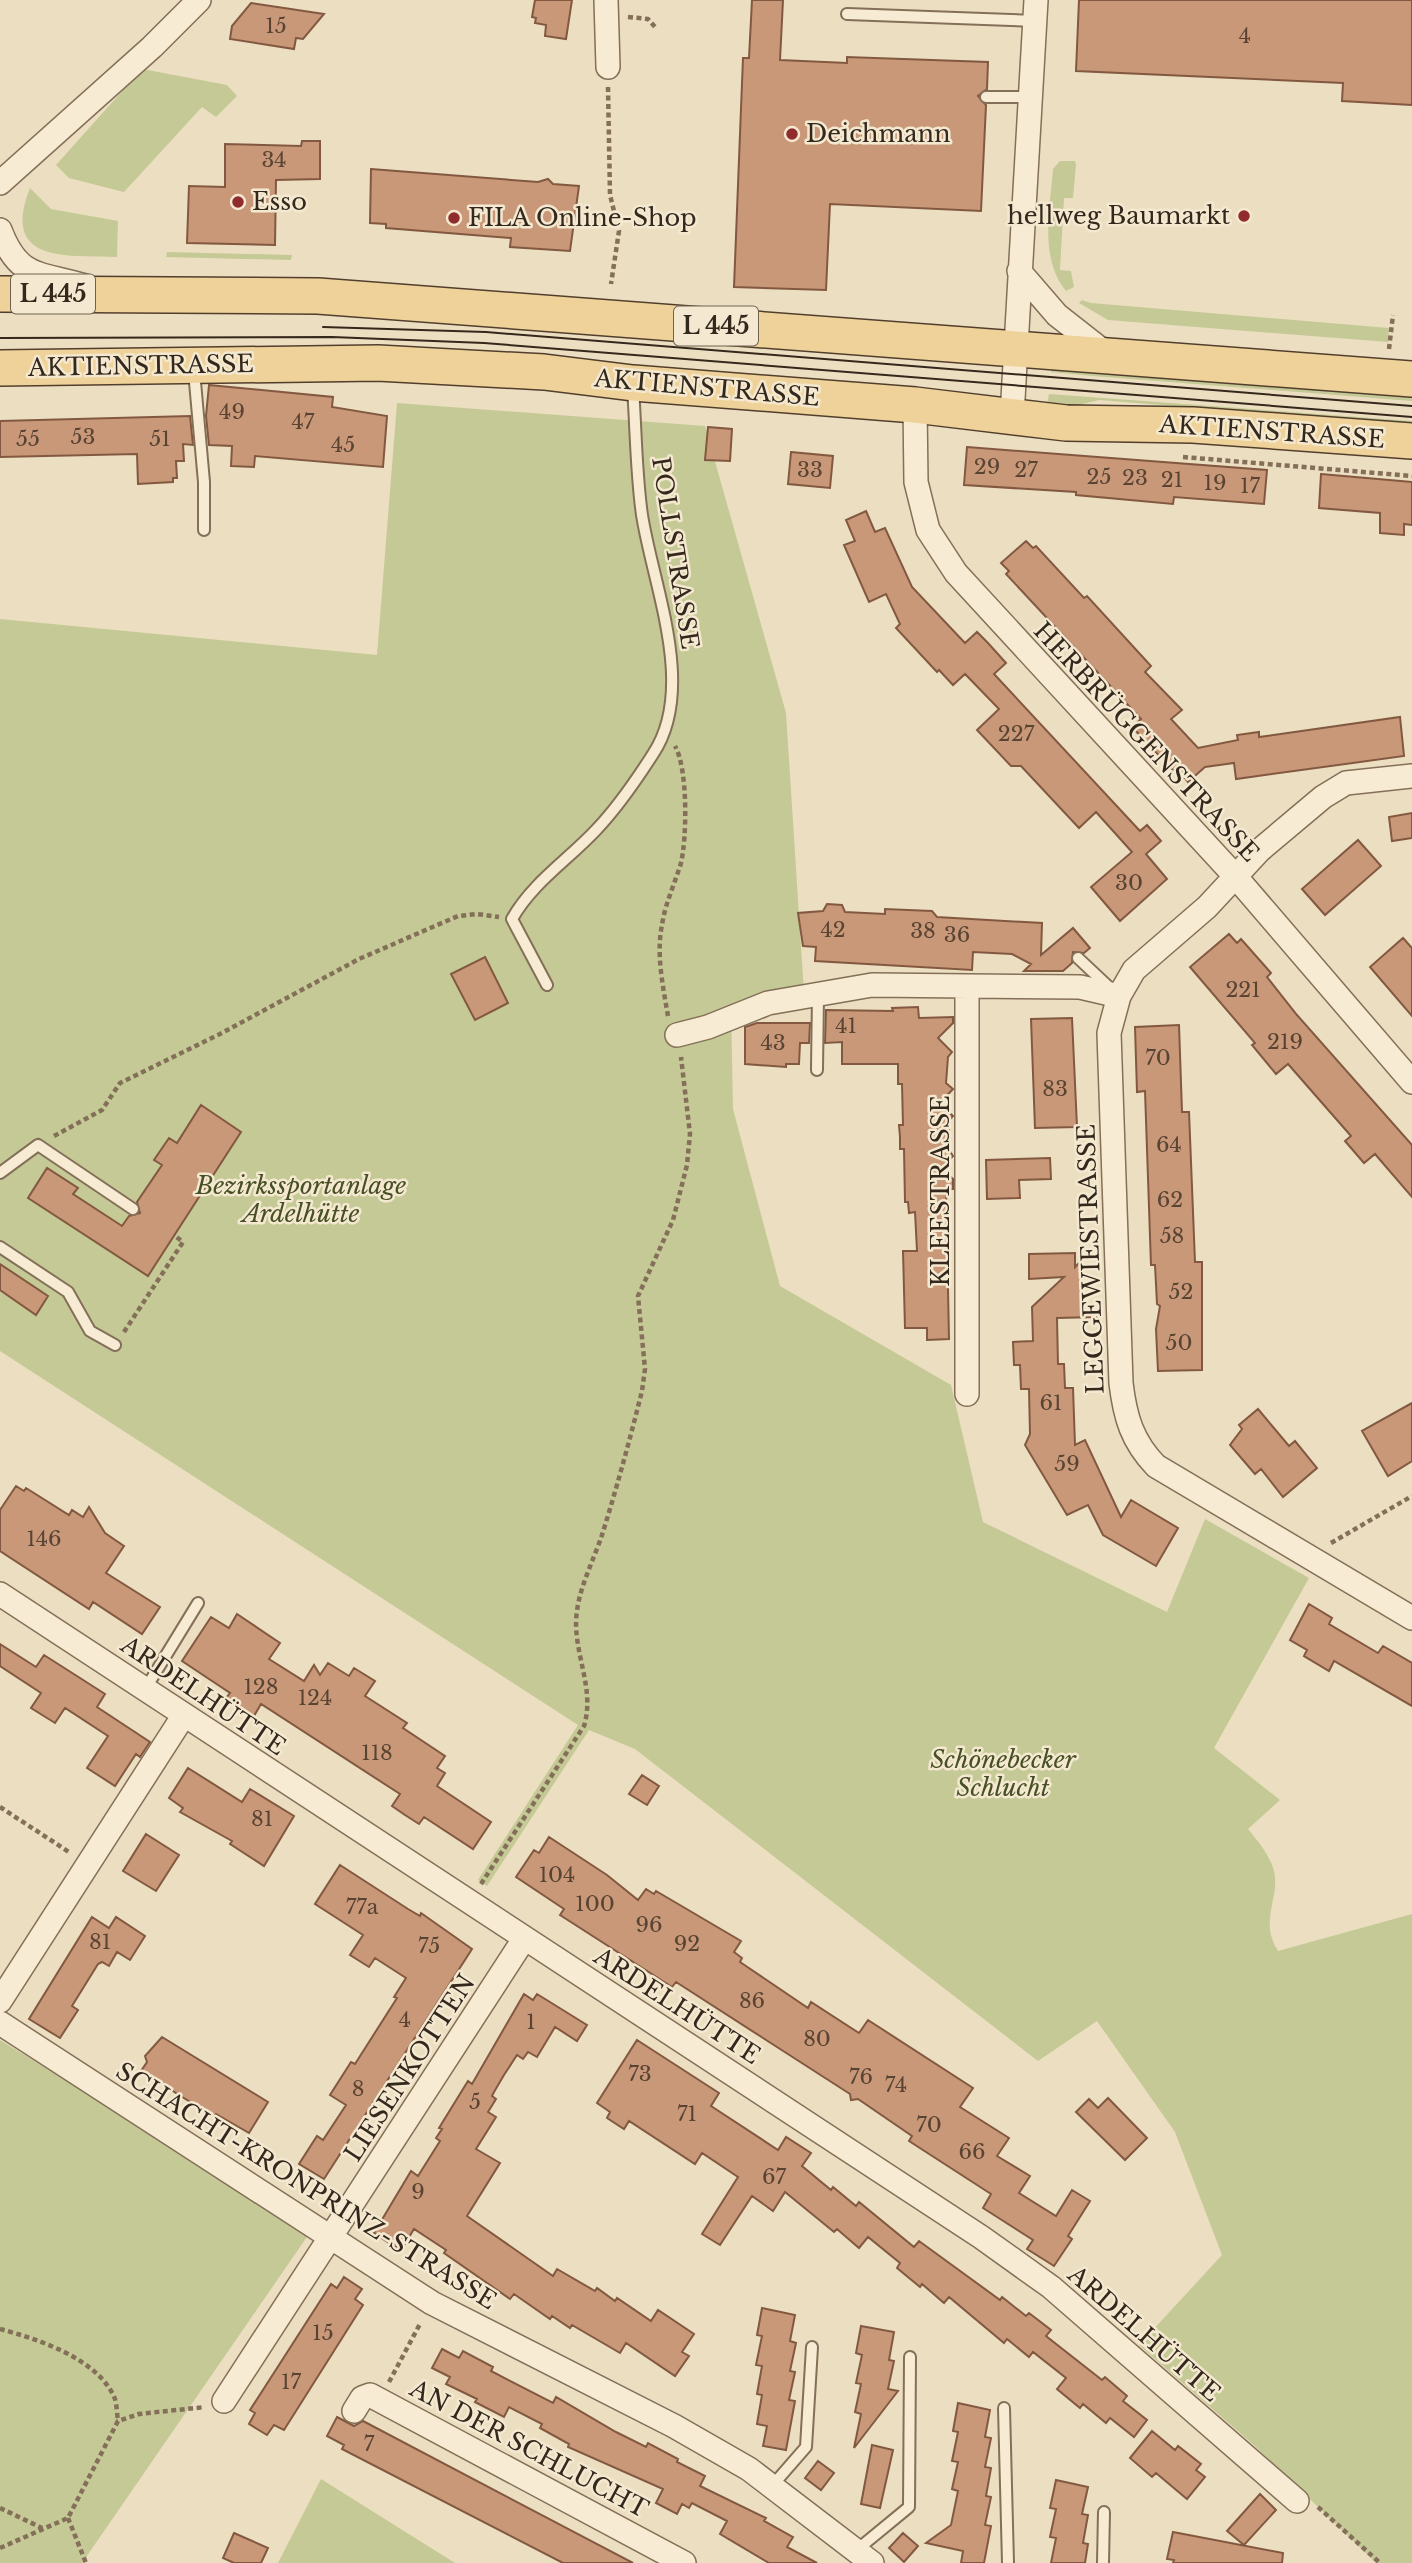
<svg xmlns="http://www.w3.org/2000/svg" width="1412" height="2563" viewBox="0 0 1412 2563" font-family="'Libre Baskerville',serif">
<rect width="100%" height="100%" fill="#ecdec0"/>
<path fill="#c4c995" d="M142,69L227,85L237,96L216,117L202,107L124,192L69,178L56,165Z
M1060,161H1075L1076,165L1073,198H1064L1060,270L1071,271L1074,287L1066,291C1039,258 1050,209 1053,169Z
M30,188L51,209L118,221L117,257C67,255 0,264 30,188Z
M167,252L292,255L291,260L166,257Z
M1082,300L1091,303L1389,328L1388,342L1108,320L1079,303Z
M1052,366L1412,395V401L1093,376L1051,372Z
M1049,394L1412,421V425L1099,400L1070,407L1047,405Z
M397,403L705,426L786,713L804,993L731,1007L733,1109L780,1286L951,1385L983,1522L1167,1612L1205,1519L1309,1578L1214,1748L1280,1800L1248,1829C1257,1840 1267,1852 1272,1865C1284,1894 1257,1919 1278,1951L1412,1914V2563H1376L1255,2446L1139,2345L1222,2255L1175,2132L1097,2021L1038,2061L635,1749L589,1730L487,1886L478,1880L578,1725L0,1351V619L377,655Z
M0,2040L311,2231L82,2563H0Z
M321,2479L455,2563H278Z"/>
<path fill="#c99878" stroke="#825940" stroke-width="2" d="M535,0H572L566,39L545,36L546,25L535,23L536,18L532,17Z
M752,0H783L780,60L847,63V57L988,62L987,89L978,96L986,105L981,211L830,204L826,290L734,287L743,58H749Z
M1079,0H1412V105L1342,101L1343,83L1076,71Z
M251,3L324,14L303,39L296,38L294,49L230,39L232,26Z
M302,141H320V179L276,180L275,245L187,243L189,186L225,187V144L301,146Z
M371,169L538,182L548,179L553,184L579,186L570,251L510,247L511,238L386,228V224L370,223Z
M209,385L333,397L332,407L387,416L383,467L255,456L254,467L231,466L232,446L209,445L206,416Z
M190,416L193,445L183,444L184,461H176L177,478H173V482L138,484L137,454L0,457V421Z
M708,427L732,429L730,461L705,460Z
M967,447L1267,470L1264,504L1174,497L1173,504L1076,495V492L964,485Z
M791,452L833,456L830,488L788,484Z
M1321,474L1412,482V525L1404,524V535L1380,533V513L1319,508Z
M866,511L875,532L885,528L912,587L965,643L977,632L988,643L1006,663L994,674L1140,831L1147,825L1161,841L1146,854L1167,879L1120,921L1091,887L1132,852L1096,812L1079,828L1021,766H1011L977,730L999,709L965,674L953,685L939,670L937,672L896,628L900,624L886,594L869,602L844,545L855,541L846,520Z
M1026,541L1033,548L1036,546L1084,598L1087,596L1151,666L1145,672L1182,710L1171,719L1198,748L1238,740L1237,735L1259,732V737L1400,717L1404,756L1236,779L1234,763L1205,767L1188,782L1184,777L1181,779L1132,727L1141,719L1006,574L1009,571L1001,563Z
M1412,813V838L1392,841L1389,817Z
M1358,840L1381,866L1325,915L1302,889Z
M827,904L842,905L845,912L885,914V909L932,911L937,917L1042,923L1041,955L1073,928L1090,948L1084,953L1073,952L1072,963L1063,971H1024L1031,964L1012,954L973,952L972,970L815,961L816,947L803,946L798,913L823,911Z
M1229,934L1237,943L1241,939L1271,973L1267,977L1297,1015L1412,1145V1197L1375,1154L1364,1163L1345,1141L1351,1136L1288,1064L1276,1074L1252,1045L1255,1043L1190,967Z
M1403,938L1412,948V1016L1370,967Z
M485,957L508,1003L475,1020L451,974Z
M918,1007L919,1018L953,1017V1023L938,1038L952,1052L948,1057L946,1083L953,1089L939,1104L953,1116L949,1121L948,1148L953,1156L941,1168L953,1179V1189H946L949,1339L927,1340V1328H905L903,1251H917L915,1212L909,1213L908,1202H905L904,1149H900V1137L899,1125H903L902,1084H898V1064H842V1042L825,1043L826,1010L893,1011L892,1008Z
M1072,1018L1077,1127L1035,1128L1031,1019Z
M757,1023H810L809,1043H800L799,1064H786V1067L745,1064V1027Z
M1179,1025L1182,1112H1189L1195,1262H1202V1370L1158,1371L1156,1329L1160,1306L1157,1304L1155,1265H1151L1145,1091L1137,1092L1135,1027Z
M201,1105L241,1132L148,1276L28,1198L47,1168L78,1188L73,1194L122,1226L129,1216L140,1213L137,1202L162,1165L154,1160L169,1138L177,1143Z
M1050,1158L1051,1179L1019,1180L1020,1198L987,1199L986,1160Z
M1075,1253V1267L1080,1262L1082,1304L1096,1317L1057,1318L1058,1364H1064L1065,1388H1073L1075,1445L1085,1440L1121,1517L1131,1500L1178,1528L1156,1566L1103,1535L1088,1505L1067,1515L1025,1445L1030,1434L1029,1389H1021L1020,1365H1014L1013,1342L1033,1341L1032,1307L1064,1277L1029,1279V1254Z
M0,1264L48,1296L36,1315L0,1290Z
M1412,1403V1461L1388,1476L1362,1431Z
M1258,1409L1289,1446L1295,1441L1317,1468L1283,1497L1261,1469L1255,1474L1230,1445L1242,1429L1239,1425Z
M16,1486L24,1491L26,1488L69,1515L72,1510L83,1517L89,1507L105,1533L124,1546L106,1573L160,1607L142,1634L93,1602L89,1609L0,1551V1510Z
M1309,1604L1332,1618L1329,1624L1378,1653L1383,1646L1412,1663V1706L1334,1661L1329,1671L1304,1656L1307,1650L1290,1640Z
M237,1614L280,1643L269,1659L304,1681L314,1665L320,1675L328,1663L349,1676L354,1668L375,1681L365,1696L407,1723L403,1728L445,1756L437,1768L445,1773L437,1786L491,1822L473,1849L424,1817L419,1824L405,1815L392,1806L400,1794L261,1704L254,1716L226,1698L230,1693L182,1661L211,1617L229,1628Z
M0,1644L36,1667L44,1655L91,1685L105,1694L97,1707L150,1742L140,1757L136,1754L115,1786L87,1768L108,1736L65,1708L55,1723L31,1708L41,1693L0,1666Z
M188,1768L242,1802L250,1789L294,1816L264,1866L230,1844L232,1841L180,1812L183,1808L169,1798Z
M642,1775L659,1786L647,1805L629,1794Z
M146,1834L179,1855L156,1891L123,1871Z
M549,1837L607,1875L638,1900L646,1889L654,1894L656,1891L741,1941L734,1952L742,1958L740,1962L808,2008L811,2002L859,2033L868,2020L973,2088L960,2107L1009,2138L997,2156L1030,2176L1019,2193L1056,2216L1072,2190L1090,2201L1068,2236L1072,2239L1054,2266L1027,2249L1033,2240L983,2208L991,2194L909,2141L912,2136L858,2099L851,2100L850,2094L676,1982L672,1987L560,1915L564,1909L516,1877L534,1850L539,1853Z
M340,1865L408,1909L420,1916L421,1913L472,1949L324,2179L299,2164L317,2136L323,2140L346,2105L330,2095L351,2062L355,2064L397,1998L394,1997L406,1978L375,1958L369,1967L350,1955L363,1935L315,1904Z
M92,1917L109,1928L116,1917L145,1936L130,1960L117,1952L109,1966L102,1962L98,1964L72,2006L78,2010L60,2038L29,2019Z
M524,1994L533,2000L537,1994L587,2025L577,2041L555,2027L537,2057L528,2052L523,2059L517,2055L504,2075L494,2092L492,2096L496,2099L488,2112L496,2117L476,2149L500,2163L467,2216L553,2276L557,2269L595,2291L597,2288L615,2301L617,2298L651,2321L658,2310L694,2334L682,2352L689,2356L675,2376L626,2343L620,2353L572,2325L570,2328L552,2316L550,2319L514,2294L510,2299L444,2253L446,2250L414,2229L403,2247H395L374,2233L411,2171L418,2176L440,2141L436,2138L442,2129L439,2128L468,2081L472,2084Z
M162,2037L268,2102L249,2133L216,2114L214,2117L141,2071L147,2062L145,2056Z
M637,2040L719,2093L711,2106L778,2150L786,2137L811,2153L802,2166L831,2190L833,2187L856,2206L859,2202L914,2247L919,2241L1000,2300L1002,2297L1026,2316L1029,2313L1051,2330L1046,2336L1102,2380L1105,2377L1127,2396L1123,2401L1147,2420L1134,2437L1110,2418L1106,2423L1083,2404L1080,2408L1057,2389L1066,2378L1033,2352L1029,2357L1007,2339L1004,2343L949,2297L944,2303L922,2284L920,2287L897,2268L900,2263L868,2237L859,2248L837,2229L834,2232L785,2192L773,2211L752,2196L720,2245L702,2234L738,2177L702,2153L695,2164L629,2121L624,2129L607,2118L610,2112L597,2103Z
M1108,2098L1147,2138L1125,2160L1076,2112L1089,2099L1098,2108Z
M344,2277L362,2289L355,2299L363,2305L284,2430L274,2425L267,2435L249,2424L255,2413L250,2410L331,2284L337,2288Z
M762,2308L795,2315L790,2341L796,2343L790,2371L795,2372L789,2400L795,2401L786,2450L763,2446L767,2426L757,2424L762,2395L757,2394L762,2366L756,2365L762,2336L757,2335Z
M861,2326L894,2332L889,2360L894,2361L888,2389L898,2391L854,2448L861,2414L855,2412L861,2384L856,2383L862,2355L856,2353Z
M442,2349L459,2358L463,2351L493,2367L491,2371L553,2403L556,2397L616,2432L646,2447L648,2443L678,2459L677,2462L705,2476L700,2486L766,2518L764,2521L793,2537L787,2547L817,2563H769L720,2534L727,2521L692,2503L689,2508L682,2504L677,2514L656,2503L663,2489L568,2447L569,2444L540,2428L542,2424L509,2407L504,2417L475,2402L477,2399L446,2384L450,2377L432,2368Z
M958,2403L990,2410L985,2437L991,2438L985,2467L991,2468L986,2496L991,2497L985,2525L991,2526L984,2563H961L963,2551L926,2543L951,2525L958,2491L952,2489L958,2462L952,2461L958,2432L953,2431Z
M337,2417L354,2426L363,2421L633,2563H563L342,2449L344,2445L327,2436Z
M1152,2431L1175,2450L1178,2446L1201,2464L1196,2470L1205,2477L1187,2499L1156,2473L1152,2477L1130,2458Z
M872,2445L893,2450L880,2508L861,2504Z
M818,2461L834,2473L821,2490L805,2478Z
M1056,2480L1088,2487L1082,2514L1088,2515L1083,2543L1088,2544L1085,2563H1051L1056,2538L1050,2537L1056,2509L1050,2508Z
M1260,2494L1276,2510L1244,2545L1227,2531Z
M1173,2532L1283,2553L1282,2563H1173L1174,2560L1167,2559Z
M234,2533L268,2548L261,2563H234L223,2558Z
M903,2533L918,2546L904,2562L889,2548Z"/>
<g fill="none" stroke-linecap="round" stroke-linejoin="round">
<defs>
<path id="lane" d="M847,14L1035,21
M986,97H1030
M194,371L204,482V530
M1078,958L1112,990
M547,985L512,919C532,883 568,860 596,830C617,808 637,779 653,754C697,688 653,586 642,515C636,473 636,430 633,388
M817,1070L818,994
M0,1173L38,1145L133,1209
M0,1247L68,1292L90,1331L115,1345
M146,1688L198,1603
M1004,2408L1008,2563
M772,2486L806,2447L812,2347
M858,2549L909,2507L910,2357
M1103,2563L1104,2512"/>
<path id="street" d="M606,0L608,67
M0,183L152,47L199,0
M0,230C19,280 40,272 85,286
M1019,271L1057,315L1108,355
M915,405L916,482L928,530L956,573L1235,876L1412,1082
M1012,416L1036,0
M1412,776L1346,783L1323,797L1260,850L1207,907L1134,970L1119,996L1109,1033L1121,1383C1125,1417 1132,1441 1156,1466L1412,1618
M967,988V1394
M677,1035L708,1027L768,1003L872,985L1080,987L1119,996
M0,1594L981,2237L1051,2287L1297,2501
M0,2001L184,1715
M0,2023L432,2303L674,2426L749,2469L872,2563
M224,2401L524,1939
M354,2411L362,2398L370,2395L684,2563"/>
<path id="primary" d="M0,294L318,296L1412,379
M0,368L378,363L544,372L633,383L915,405L1066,423L1193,425L1412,441"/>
</defs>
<use href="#lane" stroke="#846f59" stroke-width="14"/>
<use href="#street" stroke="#846f59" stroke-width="26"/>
<use href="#primary" stroke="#523e2d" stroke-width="38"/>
<path stroke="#846f59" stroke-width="4.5" stroke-dasharray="5 3.5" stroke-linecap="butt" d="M628,17L648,19L655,27
M608,87L610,195L619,231L611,284
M1389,349L1393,315
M1183,457L1412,476
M668,1016C663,987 656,954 662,925C665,904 675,883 681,863C687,837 688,769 675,746
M54,1136L102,1110L120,1083L220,1034L359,959L458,916L477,914L499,917
M124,1332L183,1242L174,1235
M1331,1543L1412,1496
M0,1807L69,1852
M481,1884L584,1726C596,1687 571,1650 577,1611C580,1586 594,1559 602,1535C617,1487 630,1439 642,1391L645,1369L638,1296L673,1220L687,1165L690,1134L681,1057
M0,2329C38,2339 99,2359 115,2399C117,2406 117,2415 118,2421
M389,2382L421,2322
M1318,2507L1380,2563
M0,2508L42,2528
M68,2518L86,2563
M0,2548L68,2518L118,2421L139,2414L205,2407"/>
<use href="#lane" stroke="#f7ecd3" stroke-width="10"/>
<use href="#street" stroke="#f7ecd3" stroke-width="23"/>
<use href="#primary" stroke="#eed299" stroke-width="35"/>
<path stroke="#34281d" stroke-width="2" d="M323,327L486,332L1412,406
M0,338L332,337L484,343L1412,417"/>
</g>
<g fill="#912c2e" stroke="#f4e9d0" stroke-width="2.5">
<circle cx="792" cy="134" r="7"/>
<circle cx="238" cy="202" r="7"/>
<circle cx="1244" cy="216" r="7"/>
<circle cx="454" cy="218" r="7"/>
</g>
<g text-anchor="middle" stroke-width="5" stroke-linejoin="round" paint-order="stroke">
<g font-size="21" fill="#594434">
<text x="276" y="33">15</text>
<text x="1245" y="43">4</text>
<text x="274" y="167">34</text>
<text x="232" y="419">49</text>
<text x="303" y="429">47</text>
<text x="83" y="444">53</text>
<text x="28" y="446">55</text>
<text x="160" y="446">51</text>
<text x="343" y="452">45</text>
<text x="987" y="474">29</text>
<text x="810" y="477">33</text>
<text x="1026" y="477">27</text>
<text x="1099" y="484">25</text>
<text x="1135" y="485">23</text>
<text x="1172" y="487">21</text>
<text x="1215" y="490">19</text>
<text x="1250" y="493">17</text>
<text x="1016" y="741">227</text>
<text x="1129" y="890">30</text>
<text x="833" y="937">42</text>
<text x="923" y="938">38</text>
<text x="957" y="942">36</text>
<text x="1243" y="997">221</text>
<text x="846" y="1033">41</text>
<text x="1285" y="1049">219</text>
<text x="773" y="1050">43</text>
<text x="1158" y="1065">70</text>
<text x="1055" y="1096">83</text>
<text x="1169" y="1152">64</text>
<text x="1170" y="1207">62</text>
<text x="1172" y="1243">58</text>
<text x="1181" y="1299">52</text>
<text x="1179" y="1350">50</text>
<text x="1051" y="1410">61</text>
<text x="1067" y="1471">59</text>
<text x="44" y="1546">146</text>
<text x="261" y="1694">128</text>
<text x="315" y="1705">124</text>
<text x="377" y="1760">118</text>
<text x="262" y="1826">81</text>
<text x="557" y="1882">104</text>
<text x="595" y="1911">100</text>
<text x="362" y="1914">77a</text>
<text x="649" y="1932">96</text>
<text x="100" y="1949">81</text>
<text x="687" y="1951">92</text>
<text x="429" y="1953">75</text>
<text x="752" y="2008">86</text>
<text x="405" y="2027">4</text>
<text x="531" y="2029">1</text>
<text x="817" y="2046">80</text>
<text x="640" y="2081">73</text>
<text x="861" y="2084">76</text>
<text x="896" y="2092">74</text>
<text x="358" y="2096">8</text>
<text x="475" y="2109">5</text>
<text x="687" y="2121">71</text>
<text x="929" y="2132">70</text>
<text x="972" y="2159">66</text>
<text x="774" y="2184">67</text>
<text x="418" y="2199">9</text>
<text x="323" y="2340">15</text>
<text x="291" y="2389">17</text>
<text x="369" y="2451">7</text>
</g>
<g fill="#f4e9d0" stroke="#6e6253" stroke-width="2">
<rect x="11" y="274.5" width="84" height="39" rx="5"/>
<rect x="674" y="306.5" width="84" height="39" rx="5"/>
</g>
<g font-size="23" font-weight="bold" fill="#34281d">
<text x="53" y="302">L 445</text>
<text x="716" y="334">L 445</text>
</g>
<g font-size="24" fill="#34281d" stroke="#f4e9d0" text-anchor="start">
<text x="806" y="142">Deichmann</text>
<text x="252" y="210">Esso</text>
<text x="1230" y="224" text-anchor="end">hellweg Baumarkt</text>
<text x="468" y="226">FILA Online-Shop</text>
</g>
<g font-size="24" fill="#34281d" stroke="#f4e9d0">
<text transform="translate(141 366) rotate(-1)" y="8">AKTIENSTRASSE</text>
<text transform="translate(707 388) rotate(5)" y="8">AKTIENSTRASSE</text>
<text transform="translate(1272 432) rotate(4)" y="8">AKTIENSTRASSE</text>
<text transform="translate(675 553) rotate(81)" y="8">POLLSTRASSE</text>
<text transform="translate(1146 742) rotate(47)" y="8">HERBRÜGGENSTRASSE</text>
<text transform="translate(941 1191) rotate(-90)" y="8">KLEESTRASSE</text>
<text transform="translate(1091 1259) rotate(-92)" y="8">LEGGEWIESTRASSE</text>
<text transform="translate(203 1696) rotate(34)" y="8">ARDELHÜTTE</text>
<text transform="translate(677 2006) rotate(33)" y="8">ARDELHÜTTE</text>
<text transform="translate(410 2068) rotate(-57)" y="8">LIESENKOTTEN</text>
<text transform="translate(306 2186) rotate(32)" y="8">SCHACHT-KRONPRINZ-STRASSE</text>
<text transform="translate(1144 2334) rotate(41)" y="8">ARDELHÜTTE</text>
<text transform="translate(529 2449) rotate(28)" y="8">AN DER SCHLUCHT</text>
</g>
<g font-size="24" font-style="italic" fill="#465024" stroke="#f4e9d0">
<text x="301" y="1194">Bezirkssportanlage<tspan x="301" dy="28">Ardelhütte</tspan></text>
<text x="1003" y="1768">Schönebecker<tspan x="1003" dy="28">Schlucht</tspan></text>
</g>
</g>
</svg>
